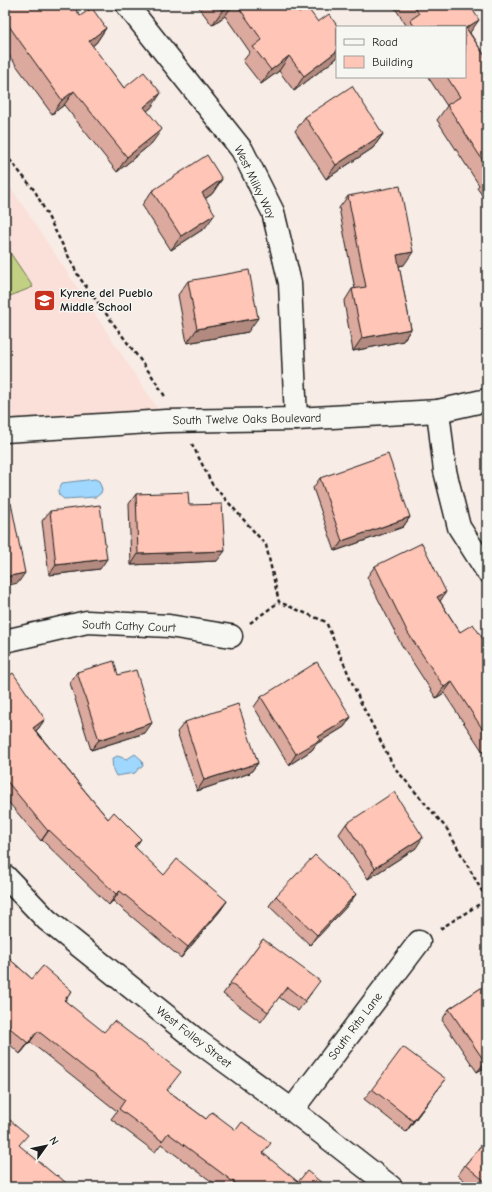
<svg xmlns="http://www.w3.org/2000/svg" width="492" height="1192" viewBox="0 0 492 1192" font-family="'Comic Neue',sans-serif">
<rect width="100%" height="100%" fill="#f8ece6"/>
<filter id="ink" filterUnits="userSpaceOnUse"><feTurbulence type="fractalNoise" baseFrequency=".025" numOctaves="2"/><feDisplacementMap in="SourceGraphic" scale="8" xChannelSelector="R" yChannelSelector="G"/><feConvolveMatrix kernelMatrix="1 2 1 2 8 2 1 2 1" color-interpolation-filters="sRGB"/></filter>
<g filter="url(#ink)">
<path fill="#fae0d8" d="M5,179L166,421L5,431Z"/>
<path fill="#c2d084" stroke="#6f7650" d="M5,245L33,287L5,298Z"/>
<path fill="#9fd7ff" stroke="#6b8ca4" d="M95,479L99,481L102,489L101,493L96,497L64,499L59,495L58,491L62,483Z
M135,754L142,760L143,766L141,768H139L135,773L116,776L113,770L112,759L117,756L127,759Z"/>
<g fill="none" stroke-linecap="round" stroke-linejoin="round">
<defs>
<path id="minor" d="M127,5L242,150L273,212L290,283L296,419
M438,411L445,471L459,527L487,571
M5,641L87,622L169,626L231,636
M5,876L47,920L199,1042L292,1110L391,1187
M292,1110L419,942"/>
<path id="tertiary" d="M5,431L166,421L296,419L438,411L487,400"/>
</defs>
<use href="#minor" stroke="#1c1c1c" stroke-width="25"/>
<use href="#tertiary" stroke="#1c1c1c" stroke-width="25"/>
<path stroke="#1c1c1c" stroke-width="2.5" stroke-dasharray="4 3" stroke-linecap="butt" d="M5,154L35,191L79,277L152,376L166,398
M192,444L212,484L266,545L279,602L326,622L360,701L394,767L447,829L487,900
M250,623L279,602
M440,929L486,900"/>
<use href="#minor" stroke="#f6f6f2" stroke-width="22"/>
<use href="#tertiary" stroke="#f6f6f2" stroke-width="22"/>
</g>
<path fill="#dba99d" stroke="#1c1c1c" d="M5,5L80,16L106,28L96,43L92,46L124,88L151,108L147,110L152,143L117,172L64,105L52,114L5,50Z
M197,5H293L299,13L318,22L337,27V58L294,91L279,71L261,84L243,61L250,52L225,16L212,25Z
M393,5H470V33L487,59V202L477,188L479,185L437,120L447,106L428,77H465V27H405L406,25Z
M305,117L383,134L373,148L326,179L295,131Z
M222,179L212,194L205,199V228L171,250L142,205L152,191Z
M348,196L404,265L399,266L411,329L403,341L353,351L344,302L352,289H355L339,208Z
M188,281L248,332L187,343L178,295Z
M320,478L410,517L403,527L335,551L313,488Z
M136,494L189,505L217,561L131,565L129,504Z
M50,511L100,569L49,575L42,521Z
M375,566L440,601L460,632L487,645V758L444,693L436,698L401,644L367,577Z
M77,672L118,675L145,733L91,750L70,683Z
M5,679L45,719L38,729L36,731L108,819L141,839L135,848L164,875L227,901L220,911L181,958L113,901L109,905L42,840L41,841L5,798Z
M261,697L351,717L344,727L316,744L312,750L289,765L254,707Z
M185,722L258,763L250,773L197,791L177,732Z
M346,824L416,848L368,879L339,834Z
M356,894L349,904L310,945L269,906L276,896Z
M263,939L312,992L298,1011L279,997L261,1022L223,994Z
M5,955L32,979L72,991L65,1001L167,1090L206,1119L263,1154L298,1182L327,1187H219L161,1144L155,1152L111,1119L117,1111L30,1042L20,1054L5,1040Z
M487,984V1066L477,1072L442,1020L449,1009Z
M372,1089H438L406,1132L364,1099Z
M487,1138V1184L485,1187H472L458,1175L465,1165Z"/>
<path fill="#b28a7f" stroke="#1c1c1c" d="M231,5H233L225,16L212,25L222,11Z
M479,20L469,34L466,28Z
M106,28L96,43L79,55L89,41Z
M337,51V58L294,91L304,76Z
M289,56L279,71L261,84L271,70Z
M74,91L64,105L52,114L62,100Z
M161,93L151,108L134,121L144,107Z
M162,129L152,143L117,172L127,157Z
M383,134L373,148L326,179L336,165Z
M222,179L212,194L192,207L202,193Z
M215,214L205,228L171,250L181,236Z
M413,252L404,265L388,268L397,255Z
M258,318L248,332L187,343L197,329Z
M411,329L403,341L353,351L362,338Z
M410,517L403,527L335,551L342,541Z
M225,551L217,561L131,565L138,554Z
M107,559L100,569L49,575L56,565Z
M25,573L18,583L5,586V577Z
M446,592L439,603L437,597Z
M452,682L444,693L436,698L444,687Z
M351,717L344,727L316,744L312,750L289,765L296,754L318,737Z
M45,719L38,729L26,738L33,728Z
M152,723L145,733L91,750L99,740Z
M258,763L250,773L197,791L204,780Z
M49,830L42,840L41,841L48,831Z
M423,837L416,848L368,879L375,868Z
M120,891L113,901L109,905L116,894Z
M356,894L349,904L310,945L317,935Z
M227,901L220,911L181,958L188,947Z
M38,1031L30,1042L20,1054L28,1043Z
M487,1060V1066L477,1072L485,1062Z
M446,1079L438,1089L406,1132L413,1121Z"/>
<path fill="#ffc5b6" stroke="#1c1c1c" d="M5,5H73L80,16L92,8L106,28L89,41L124,88L144,72L161,93L144,107L162,129L127,157L74,91L62,100L16,36L5,20Z
M218,5H231L222,11Z
M237,5H293L299,13L307,7L318,22L329,14L338,27H337V51L304,76L289,56L271,70L253,47L262,40Z
M413,5H470L479,20L466,28L487,59V167L447,105L460,97L447,77H465V27H415L410,20L419,14Z
M352,86L383,134L336,165L305,117Z
M207,155L222,179L202,193L215,214L181,236L152,191Z
M400,186L413,252L397,255L411,329L362,338L352,289L366,287L348,196Z
M249,270L258,318L197,329L188,281Z
M388,454L410,517L342,541L320,478Z
M188,492L189,505L222,504L225,551L138,554L136,494Z
M11,503L25,573L5,577V504Z
M100,505L107,559L56,565L50,511Z
M422,543L446,592L437,597L460,632L473,624L487,645V736L452,682L444,687L408,633L375,566Z
M114,661L118,675L136,670L152,723L99,740L77,672Z
M317,662L351,717L318,737L320,740L296,754L261,697Z
M13,673L45,719L33,728L108,819L114,812L141,839L134,846L164,875L177,859L227,901L188,947L120,891L116,894L49,830L48,831L5,779V679Z
M238,704L258,763L204,780L185,722Z
M394,792L423,837L375,868L346,824Z
M315,855L356,894L317,935L276,896Z
M5,930L10,935L5,941Z
M263,939L320,981L305,1001L287,987L268,1012L230,983Z
M5,955L32,979L43,966L72,991L64,1000L104,1032L114,1021L181,1072L167,1090L206,1119L212,1112L236,1130L242,1122L271,1143L263,1153L298,1182L307,1171L327,1187H240L168,1133L162,1141L119,1109L125,1100L38,1031L28,1043L5,1024Z
M487,984V1060L485,1062L449,1009Z
M403,1047L446,1079L413,1121L372,1089Z
M5,1116L28,1135L19,1145L56,1176L57,1175L71,1187H5Z
M487,1138V1183L465,1165Z"/>
</g>
<defs>
<symbol id="school-square" viewBox="-11 -11 22 22"><rect x="-9" y="-9" width="18" height="18" rx="4" fill="#c8321e" stroke="#f6f6f2"/><path d="M0-5L7-2L0 1L-7-2ZM-4 1L0 2.5L4 1V4Q0 6-4 4Z" fill="#fff"/></symbol>
</defs>
<g fill-rule="evenodd">
<use href="#school-square" x="32" y="288" width="25" height="25"/>
</g>
<g text-anchor="middle" stroke-width="3" stroke-linejoin="round" paint-order="stroke">
<g font-size="12" fill="#1c1c1c" stroke="#f6f6f2">
<text transform="translate(255 182) rotate(64)" y="4">West Milky Way</text>
<text transform="translate(247 419) rotate(-1)" y="4">South Twelve Oaks Boulevard</text>
<text transform="translate(129 626) rotate(2)" y="4">South Cathy Court</text>
<text transform="translate(355 1026) rotate(-53)" y="4">South Rita Lane</text>
<text transform="translate(194 1037) rotate(38)" y="4">West Folley Street</text>
</g>
<g font-size="12" font-weight="bold" fill="#1c1c1c" stroke="#f6f6f2" text-anchor="start">
<text x="60" y="297">Kyrene del Pueblo<tspan x="60" dy="14">Middle School</tspan></text>
</g>
</g>
<rect width="492" height="1192" fill="none" stroke="#f6f6f2" stroke-width="20"/>
<rect x="10" y="10" width="472" height="1172" fill="none" stroke="#1c1c1c" stroke-width="1.5" filter="url(#ink)"/>
<rect x="336" y="26" width="130" height="52" fill="#f6f6f2" stroke="#9f9f9c"/>
<rect x="344" y="39" width="20" height="6" fill="#f6f6f2" stroke="#9f9f9c"/>
<text x="372" y="46" font-size="12" fill="#1c1c1c">Road</text>
<rect x="344" y="56" width="20" height="12" fill="#ffc5b6" stroke="#9f9f9c"/>
<text x="372" y="66" font-size="12" fill="#1c1c1c">Building</text>
<g transform="translate(46 1146) rotate(57)" stroke="#f6f6f2" stroke-width="3" paint-order="stroke">
<path d="M0-3L7 15L0 10L-7 15Z" fill="#1c1c1c"/>
<text y="-6" font-size="11" font-weight="bold" text-anchor="middle" fill="#1c1c1c">N</text>
</g>
</svg>
